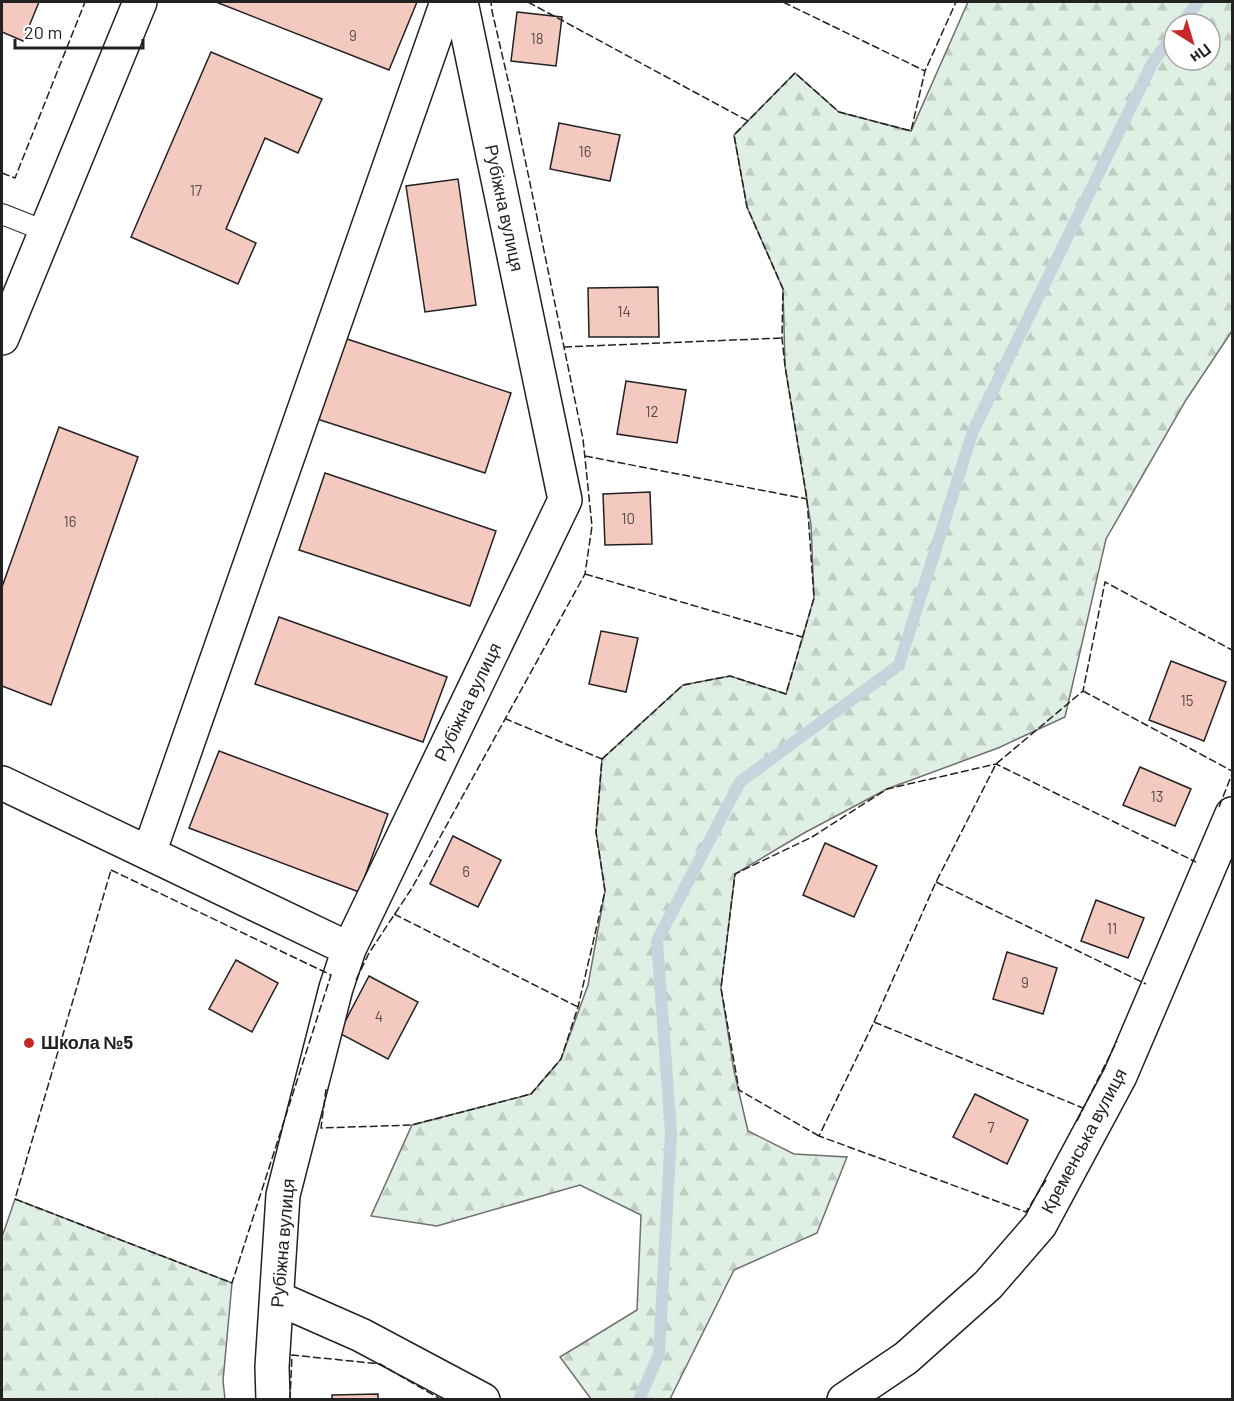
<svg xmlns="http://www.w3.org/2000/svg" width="1234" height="1401" viewBox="0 0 1234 1401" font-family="Barlow,sans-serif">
<defs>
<pattern id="forest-firs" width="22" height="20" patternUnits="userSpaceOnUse" patternTransform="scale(1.5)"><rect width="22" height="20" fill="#e0efe3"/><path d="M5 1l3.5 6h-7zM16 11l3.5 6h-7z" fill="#c0cdc2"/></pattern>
</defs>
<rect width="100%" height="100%" fill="#fff"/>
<path fill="url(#forest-firs)" stroke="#6f6f6f" stroke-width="1.5" fill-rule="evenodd" d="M968,2H1232V331L1186,400L1106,539L1065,717L998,748L887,789L804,833L735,874L721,988L734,1071L748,1131L794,1154L847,1157L817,1233L734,1270L670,1399H591L560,1357L637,1310L641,1215L580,1185L437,1226L371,1216L412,1125L531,1094L561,1059L588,985L605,891L596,832L602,759L683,685L730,676L786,694L814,598L811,525L785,366L783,289L747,207L734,135L795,73L839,112L911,131ZM1174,24H1210V60H1174Z
M15,1199L232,1283L223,1381L225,1399H2V1237Z"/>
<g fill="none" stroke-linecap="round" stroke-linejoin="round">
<path stroke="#c7d3dd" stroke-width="12" d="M1181,24L1198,2
M639,1400L659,1354L671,1133L657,941L740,782L899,665L973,431L1153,62L1174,34"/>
</g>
<path fill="#f3c9c0" stroke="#222" stroke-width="1.5" d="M2,2H39L23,41L2,32Z
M216,2H417L389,70Z
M517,12L562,17L556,66L511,61Z
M211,52L322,99L298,153L265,138L226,229L256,243L238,284L131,237Z
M559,123L620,135L610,181L550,169Z
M458,179L476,305L425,312L406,186Z
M658,287L659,337H589L588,288Z
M344,338L511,393L485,473L317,419Z
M626,381L686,390L677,443L617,434Z
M59,427L138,457L51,705L2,686V587Z
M325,473L496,531L470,606L299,550Z
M650,492L652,544L605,545L603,494Z
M279,617L447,677L423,742L255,684Z
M601,631L638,638L626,692L589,684Z
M1171,661L1226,682L1204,741L1149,720Z
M219,751L388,814L359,892L189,828Z
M1140,767L1191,789L1175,826L1123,805Z
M453,836L501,860L478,907L430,884Z
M825,843L877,866L854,917L803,895Z
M1096,900L1144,918L1128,958L1081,941Z
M1007,952L1057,968L1043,1014L993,999Z
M236,960L278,983L252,1032L209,1009Z
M369,976L418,1002L388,1059L339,1033Z
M975,1094L1028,1120L1007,1164L953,1137Z
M378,1394V1400H332V1395Z"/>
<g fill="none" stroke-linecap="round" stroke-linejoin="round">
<defs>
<path id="lane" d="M2,214L45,231"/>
<path id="street" d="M2,338L140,2
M2,783L349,949
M149,853L447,2
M277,1298L361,1335L483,1400
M273,1400L272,1367L283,1195L336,988L349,949L565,500L461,2
M844,1400L906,1358L988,1285L1040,1225L1120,1076L1232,814"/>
</defs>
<use href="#lane" stroke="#222" stroke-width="22"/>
<use href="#street" stroke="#222" stroke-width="36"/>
<use href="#lane" stroke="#fff" stroke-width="20"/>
<use href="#street" stroke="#fff" stroke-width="33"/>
<path stroke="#222" stroke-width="1.5" stroke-dasharray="8 3" stroke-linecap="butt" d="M528,2L748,121
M783,2L925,71
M2,173L15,178L85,2
M564,347L782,338
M585,456L807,499
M585,574L802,637
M1083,691L1232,771
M602,759L683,685L730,676L786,694L814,598L807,499L785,366L782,338L783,289L747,207L734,135L795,73L839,112L911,131L925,71L956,2
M1219,807L1232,774
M111,870L331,975L232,1283L15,1199Z
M936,882L1146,984
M394,914L578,1007
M356,980L369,953L412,888L585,574L592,526L583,439L514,106L492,11L491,2
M874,1022L1083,1108
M326,1089L321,1128L412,1125L531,1094L561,1059L578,1007L605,891L596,832L602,759L506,719
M1077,1121L1117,1041
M819,1136L739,1090L721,988L735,874L812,837L887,789L996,764L1196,862
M1046,1180L1026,1212L819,1136L874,1022L936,882L996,764L1083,691L1105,582L1232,650
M290,1400L292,1355L380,1364L442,1400"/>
</g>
<circle fill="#c62828" stroke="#fff" stroke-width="2" cx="29" cy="1043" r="6"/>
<g text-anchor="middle" stroke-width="4.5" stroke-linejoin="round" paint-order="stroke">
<g font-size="15" fill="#564c4a">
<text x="353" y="41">9</text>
<text x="537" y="44">18</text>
<text x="585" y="157">16</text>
<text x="196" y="196">17</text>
<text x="624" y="317">14</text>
<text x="652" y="417">12</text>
<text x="628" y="524">10</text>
<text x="70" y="527">16</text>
<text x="1187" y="706">15</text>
<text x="1157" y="802">13</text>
<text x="466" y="877">6</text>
<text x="1112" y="934">11</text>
<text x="1025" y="988">9</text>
<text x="379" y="1022">4</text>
<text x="991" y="1133">7</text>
</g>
<g font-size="18" fill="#222" stroke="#fff">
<text transform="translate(504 208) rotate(78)" y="6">Рубіжна вулиця</text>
<text transform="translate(468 702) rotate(-64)" y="6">Рубіжна вулиця</text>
<text transform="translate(1084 1141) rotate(-62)" y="6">Кременська вулиця</text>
<text transform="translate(283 1243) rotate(-85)" y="6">Рубіжна вулиця</text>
</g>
<g font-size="18" font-weight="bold" fill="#222" stroke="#fff" text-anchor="start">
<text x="41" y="1049">Школа №5</text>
</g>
</g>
<rect width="1234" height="1401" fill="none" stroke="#222222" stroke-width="6"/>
<g transform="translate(1192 42) rotate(143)"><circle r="28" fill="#ffffff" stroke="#a7a7a7" stroke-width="1.5"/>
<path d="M0-4.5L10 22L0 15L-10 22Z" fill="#c62828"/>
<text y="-9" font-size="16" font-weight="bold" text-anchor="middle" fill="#222222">Пн</text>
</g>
<path d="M15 39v9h128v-9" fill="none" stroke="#222222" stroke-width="3"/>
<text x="24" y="39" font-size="18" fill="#222222" stroke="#ffffff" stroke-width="4.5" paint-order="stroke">20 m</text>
</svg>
